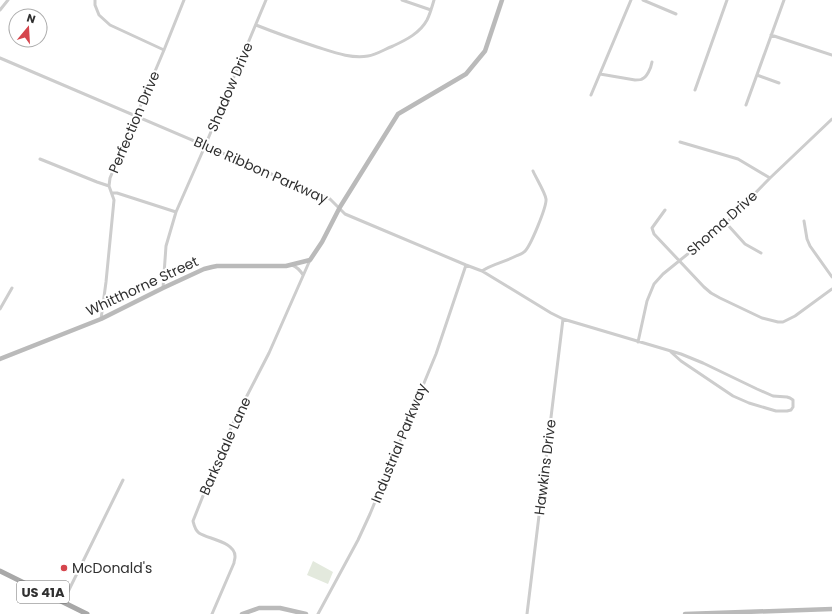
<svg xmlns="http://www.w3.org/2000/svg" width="832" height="614" viewBox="0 0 832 614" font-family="Poppins,sans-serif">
<rect width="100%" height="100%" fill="#fff"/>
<path fill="#e3e9dd" d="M313,561L333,572L328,584L307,575Z"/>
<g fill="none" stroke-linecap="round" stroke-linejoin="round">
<path stroke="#cdcdcd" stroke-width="3" d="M95,0V5L99,15L110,25L164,50
M402,0L431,10
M643,0L676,14
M0,10L8,0
M256,25C276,33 296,40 317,47C333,52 351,59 368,56C376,55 385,49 393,46C406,40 420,33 427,20C430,14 432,7 434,0
M771,35L832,55
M0,58L330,199L345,214L466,265L482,271L551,313L563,319L681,354L703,363L757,389L773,396L787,397L790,398L793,400V407L791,410L787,411H776L749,403L733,396L681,361L671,352
M600,74L635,80C636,80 641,80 642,79C647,77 651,68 652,62
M757,75L779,83
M695,90L727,0
M591,95L631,0
M746,105L784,0
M680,142L738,159L770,178
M40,159L97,182L109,186
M112,193H117L176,212
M665,210L652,228L654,234L704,287L711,293L720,298L762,318L778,322H783L795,316L832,289
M804,221L807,239L810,246L832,277
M726,223L745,244L761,253
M292,265C297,267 300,270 303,275
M482,271C492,264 505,262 516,256C518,255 522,254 524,252C530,248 547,206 546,199C545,192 536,178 533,171
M163,288L166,246L176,212L205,146L266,0
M0,309L12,288
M101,319L106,282L114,200L109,186L110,178L164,50L184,0
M638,342L647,301L654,284L663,274L726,223L770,178L832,119
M63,602L123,480
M212,614L234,563C234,561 235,559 235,557C236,542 208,539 199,533C195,530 194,525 193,521L220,453L235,419L269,353L310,260
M318,614L358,540L370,514L436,354L466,265
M527,614L563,319"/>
<path stroke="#bababa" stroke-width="4.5" d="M0,359L101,319L163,288L204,269L212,267L217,266H286L310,260L322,242L340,207L398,114L466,74L485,51L502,0
M242,614L259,608H280L306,614
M685,614L832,609"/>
<path stroke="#a8a8a8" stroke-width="5" d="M0,571L87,614"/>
</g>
<circle fill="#d5454d" stroke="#fff" stroke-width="1.5" cx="64" cy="568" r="4"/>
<g text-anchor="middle" stroke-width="4" stroke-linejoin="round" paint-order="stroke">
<rect fill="#fff" stroke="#6e6e6e" stroke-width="1" x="17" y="581" width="52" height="22" rx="3"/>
<g font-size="13" font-weight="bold" fill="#303030">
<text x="43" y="597">US 41A</text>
</g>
<g font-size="14" fill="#303030" stroke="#fff">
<text transform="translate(230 87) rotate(-67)" y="5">Shadow Drive</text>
<text transform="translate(134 122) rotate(-67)" y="5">Perfection Drive</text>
<text transform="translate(261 170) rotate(24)" y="5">Blue Ribbon Parkway</text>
<text transform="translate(722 223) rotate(-42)" y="5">Shoma Drive</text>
<text transform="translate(142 286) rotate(-25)" y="5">Whitthorne Street</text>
<text transform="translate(399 443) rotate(-68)" y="5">Industrial Parkway</text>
<text transform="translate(225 446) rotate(-66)" y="5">Barksdale Lane</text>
<text transform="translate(545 467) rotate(-83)" y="5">Hawkins Drive</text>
</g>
<g font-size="14" fill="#303030" stroke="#fff" text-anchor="start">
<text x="72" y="573">McDonald's</text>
</g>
</g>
<g transform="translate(28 28) rotate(18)"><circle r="19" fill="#ffffff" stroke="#acacac"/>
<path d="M0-3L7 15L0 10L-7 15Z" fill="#d5454d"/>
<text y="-6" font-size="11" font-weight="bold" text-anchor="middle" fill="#303030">N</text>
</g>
</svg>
